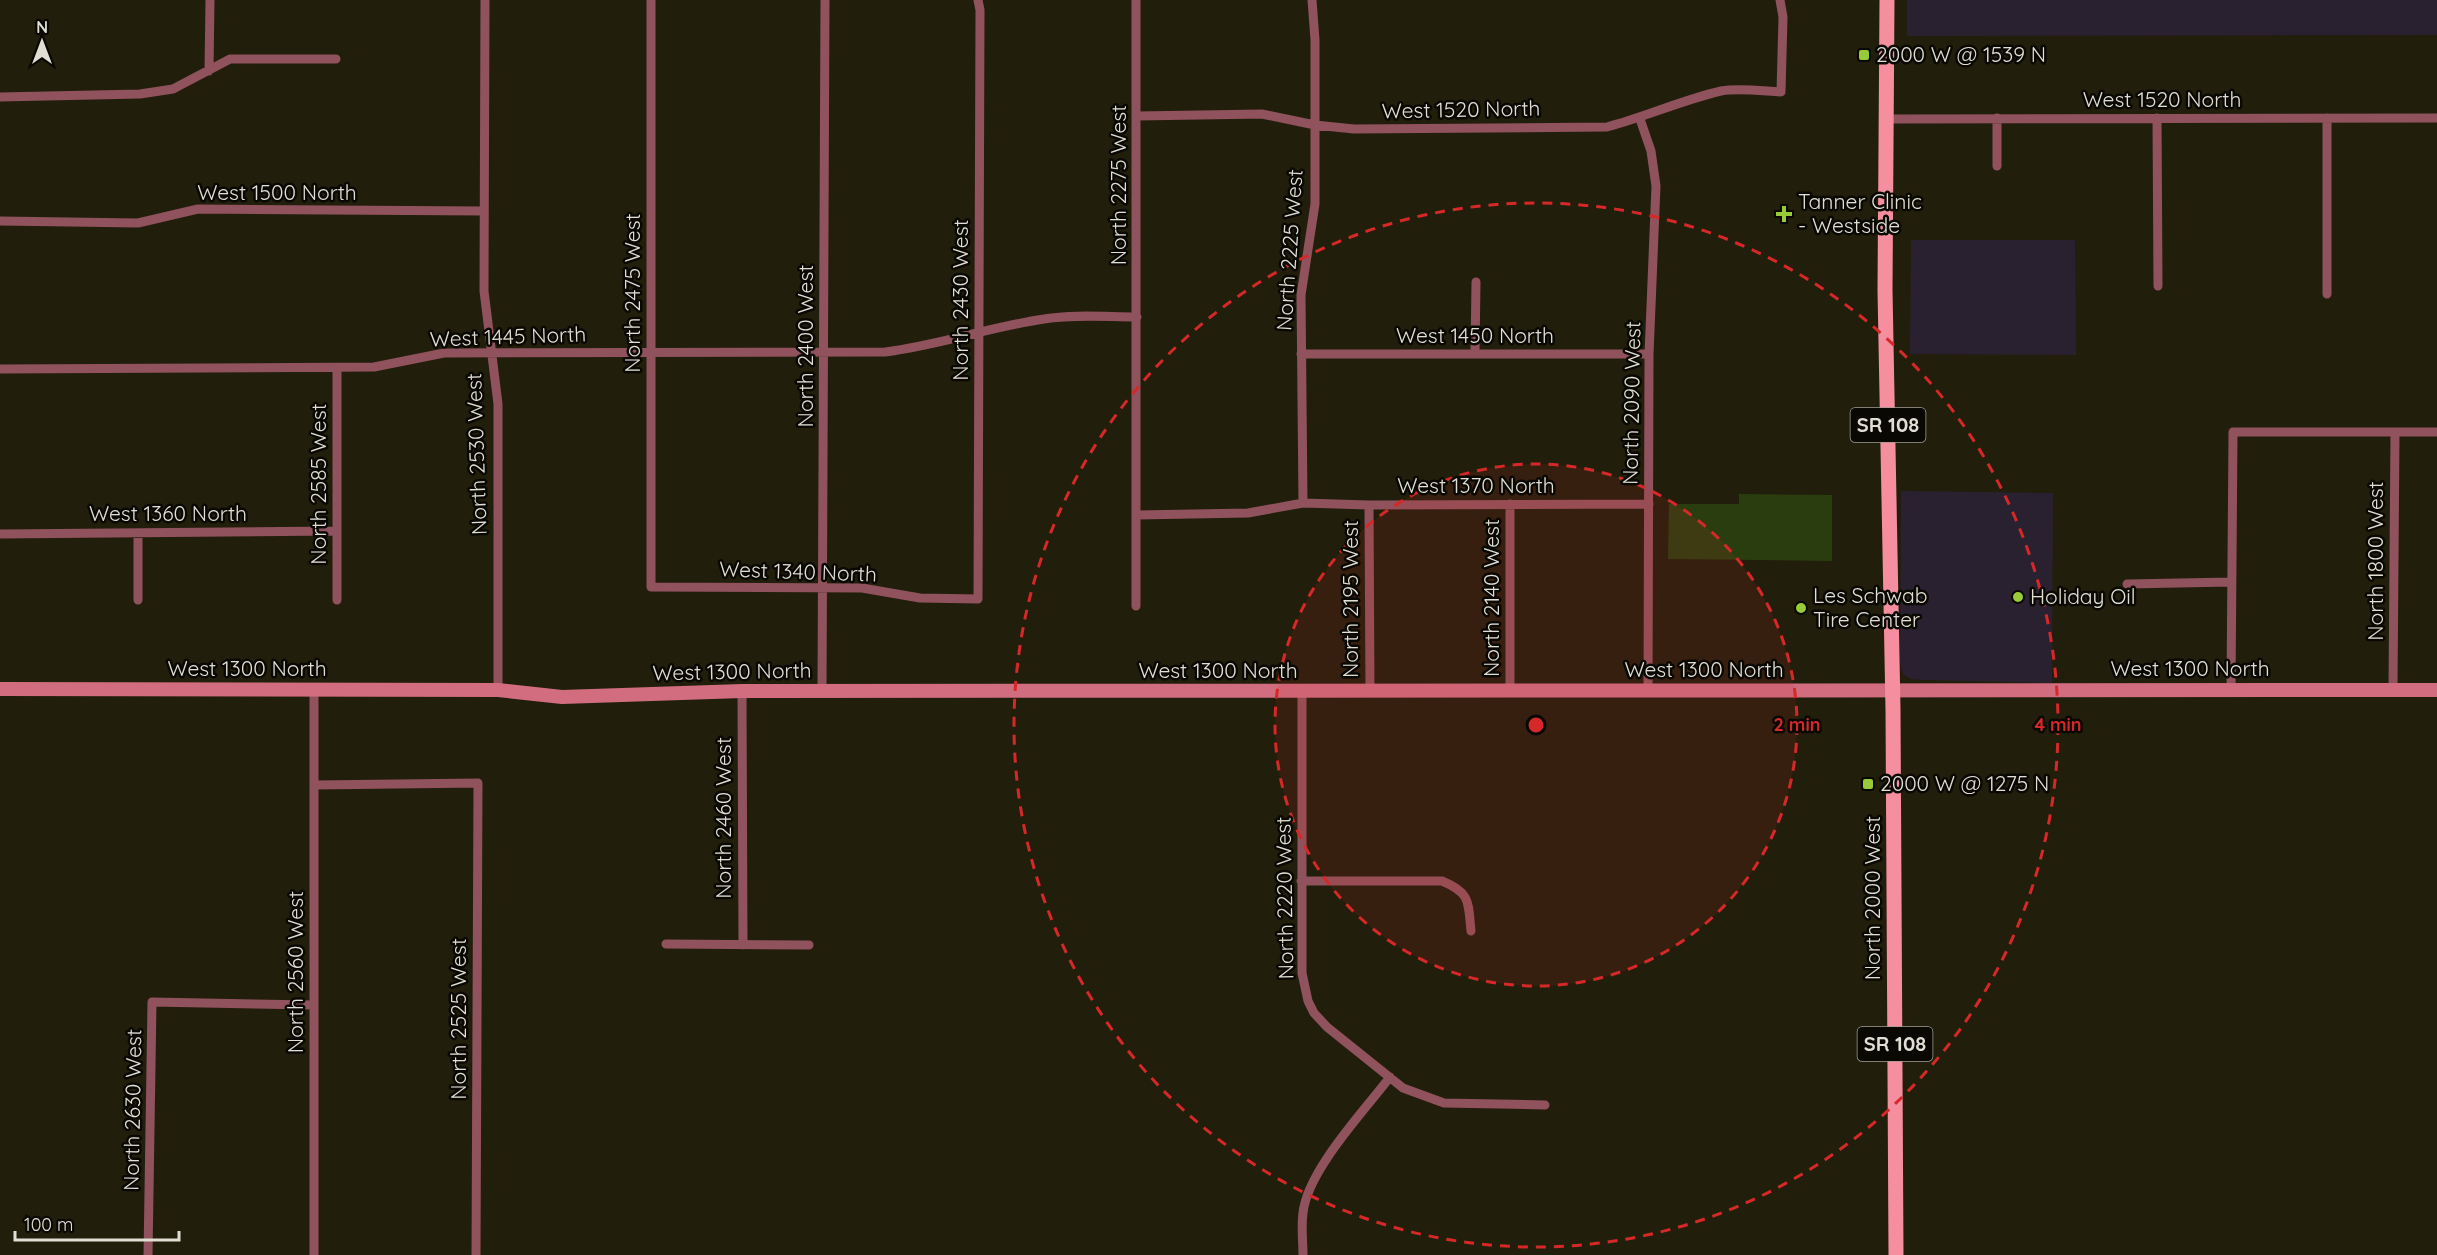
<svg xmlns="http://www.w3.org/2000/svg" width="2437" height="1255" viewBox="0 0 2437 1255" font-family="Quicksand,sans-serif">
<rect width="100%" height="100%" fill="#221e0c"/>
<path fill="#2a2130" d="M1907,0H2437V35L1907,36Z
M1911,240H2075L2076,355L1910,354Z
M1901,491L2053,493L2052,683L1923,680L1911,679L1903,674L1900,661Z"/>
<path fill="#293d0e" d="M1739,494L1832,495V561L1668,559L1669,504H1739Z"/>
<g fill="none" stroke-linecap="round" stroke-linejoin="round">
<path stroke="#90525c" stroke-width="9" d="M485,0L484,291L498,404V690
M651,0V587L862,588L920,598L978,599L980,10L978,0
M1136,0V606
M209,71L210,0
M0,97L140,94L173,89L230,59H336
M1137,116L1262,114L1315,125L1354,129L1607,127C1645,117 1682,100 1721,91C1739,88 1762,91 1781,92L1783,17L1780,0
M1997,118V166
M2157,118L2158,286
M2327,118V294
M1640,119L1651,151L1656,186L1649,354L1648,691
M1886,119L2437,118
M0,221L138,223L198,209L484,211
M1475,353L1476,282
M1301,354H1649
M337,368V600
M0,369L374,367L444,353L885,352C939,345 990,327 1044,319C1074,314 1107,317 1137,317
M1303,503L1301,295L1315,204V40L1312,0
M1510,504V691
M1369,505L1370,692
M1137,515L1248,513L1303,503L1369,505L1649,504
M138,533V600
M0,534L336,531
M2127,584L2231,582
M314,690V1255
M2231,690L2233,432H2437
M2393,690L2395,432
M742,691L743,945
M822,691L825,0
M1302,692V973L1308,1001L1314,1013L1327,1027L1403,1088L1444,1103L1545,1105
M315,785L478,783L476,1255
M1301,881H1442C1471,893 1468,902 1471,931
M666,944L809,945
M148,1255L152,1002L313,1005
M1303,1255C1303,1241 1301,1227 1303,1213C1307,1171 1364,1111 1390,1077"/>
<path stroke="#d16d7f" stroke-width="14" d="M0,689L498,690L562,697L742,691L2437,690"/>
<path stroke="#f58e9f" stroke-width="15" d="M1887,0L1885,290L1893,709L1896,1255"/>
</g>
<circle cx="1536" cy="725" r="261" fill="#d62828" fill-opacity=".12"/>
<g fill="none" stroke="#d62828" stroke-width="3" stroke-dasharray="10 8">
<circle cx="1536" cy="725" r="261"/>
<circle cx="1536" cy="725" r="522"/>
</g>
<g fill="#98cb36" stroke="#0a0803" stroke-width="2">
<rect x="1858" y="49" width="12" height="12" rx="3"/>
<path d="M1781 205h6v6h6v6h-6v6h-6v-6h-6v-6h6z"/>
<circle cx="2018" cy="597" r="6"/>
<circle cx="1801" cy="608" r="6"/>
<rect x="1862" y="778" width="12" height="12" rx="3"/>
</g>
<g text-anchor="middle" stroke-width="5" stroke-linejoin="round" paint-order="stroke">
<g fill="#0a0803" stroke="#a09e95" stroke-width="1.5">
<rect x="1850.5" y="408" width="75" height="34" rx="4.5"/>
<rect x="1857.5" y="1027" width="75" height="34" rx="4.5"/>
</g>
<g font-size="20" font-weight="bold" fill="#e1dfd4">
<text x="1888" y="432">SR 108</text>
<text x="1895" y="1051">SR 108</text>
</g>
<g font-size="21" fill="#e1dfd4" stroke="#0a0803" text-anchor="start">
<text x="1876" y="62">2000 W @ 1539 N</text>
<text x="1798" y="209">Tanner Clinic<tspan x="1798" dy="24">- Westside</tspan></text>
<text x="1813" y="603">Les Schwab<tspan x="1813" dy="24">Tire Center</tspan></text>
<text x="2030" y="604">Holiday Oil</text>
<text x="1880" y="791">2000 W @ 1275 N</text>
</g>
<g font-size="21" fill="#e1dfd4" stroke="#0a0803">
<text x="2162" y="107">West 1520 North</text>
<text transform="translate(1461 110) rotate(-1)" y="7">West 1520 North</text>
<text transform="translate(1119 185) rotate(-90)" y="7">North 2275 West</text>
<text x="277" y="200">West 1500 North</text>
<text transform="translate(1290 250) rotate(-86)" y="7">North 2225 West</text>
<text transform="translate(633 293) rotate(-90)" y="7">North 2475 West</text>
<text transform="translate(961 300) rotate(-90)" y="7">North 2430 West</text>
<text x="1475" y="343">West 1450 North</text>
<text transform="translate(508 337) rotate(-2)" y="7">West 1445 North</text>
<text transform="translate(806 346) rotate(-90)" y="7">North 2400 West</text>
<text transform="translate(1632 403) rotate(-89)" y="7">North 2090 West</text>
<text transform="translate(477 454) rotate(-92)" y="7">North 2530 West</text>
<text transform="translate(319 484) rotate(-90)" y="7">North 2585 West</text>
<text x="1476" y="493">West 1370 North</text>
<text x="168" y="521">West 1360 North</text>
<text transform="translate(2376 561) rotate(-90)" y="7">North 1800 West</text>
<text transform="translate(798 572) rotate(2)" y="7">West 1340 North</text>
<text transform="translate(1492 598) rotate(-90)" y="7">North 2140 West</text>
<text transform="translate(1351 599) rotate(-90)" y="7">North 2195 West</text>
<text x="247" y="676">West 1300 North</text>
<text x="2190" y="676">West 1300 North</text>
<text x="1704" y="677">West 1300 North</text>
<text x="1218" y="678">West 1300 North</text>
<text transform="translate(732 672) rotate(-1)" y="7">West 1300 North</text>
<text transform="translate(724 818) rotate(-90)" y="7">North 2460 West</text>
<text transform="translate(1285 898) rotate(-91)" y="7">North 2220 West</text>
<text transform="translate(1873 898) rotate(-90)" y="7">North 2000 West</text>
<text transform="translate(296 972) rotate(-90)" y="7">North 2560 West</text>
<text transform="translate(459 1019) rotate(-90)" y="7">North 2525 West</text>
<text transform="translate(133 1110) rotate(-89)" y="7">North 2630 West</text>
</g>
</g>
<circle cx="1536" cy="725" r="9" fill="#d62828" stroke="#0a0803" stroke-width="3"/>
<g font-size="18" text-anchor="middle" font-weight="bold" fill="#d62828" stroke="#0a0803" stroke-width="5" stroke-linejoin="round" paint-order="stroke">
<text x="1797" y="731">2 min</text>
<text x="2058" y="731">4 min</text>
</g>
<g transform="translate(42 42)" stroke="#0a0803" stroke-width="4.5" paint-order="stroke">
<path d="M0-4.5L10 22L0 15L-10 22Z" fill="#e1dfd4"/>
<text y="-9" font-size="16" font-weight="bold" text-anchor="middle" fill="#e1dfd4">N</text>
</g>
<path d="M15 1231v9h164v-9" fill="none" stroke="#e1dfd4" stroke-width="3"/>
<text x="24" y="1231" font-size="18" fill="#e1dfd4" stroke="#0a0803" stroke-width="4.5" paint-order="stroke">100 m</text>
</svg>
